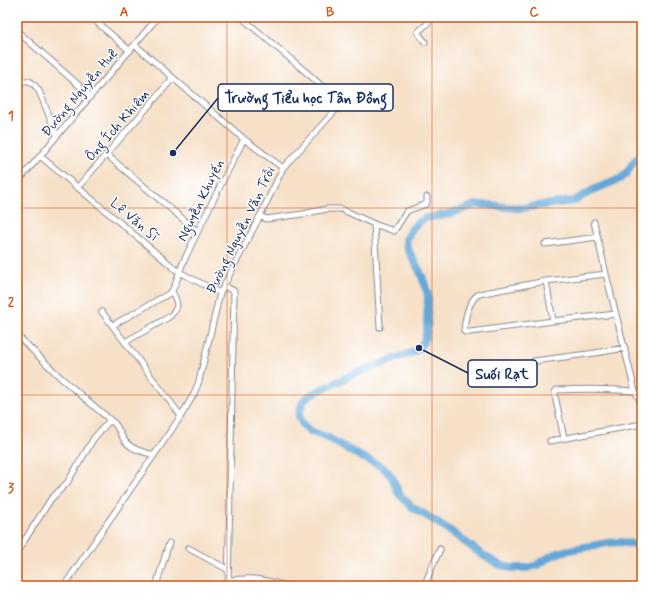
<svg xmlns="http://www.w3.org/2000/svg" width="659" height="603" viewBox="0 0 659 603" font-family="Mynerve,sans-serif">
<rect width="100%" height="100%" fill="#fff"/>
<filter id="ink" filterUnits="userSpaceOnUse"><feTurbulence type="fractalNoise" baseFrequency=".025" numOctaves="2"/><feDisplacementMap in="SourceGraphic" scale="8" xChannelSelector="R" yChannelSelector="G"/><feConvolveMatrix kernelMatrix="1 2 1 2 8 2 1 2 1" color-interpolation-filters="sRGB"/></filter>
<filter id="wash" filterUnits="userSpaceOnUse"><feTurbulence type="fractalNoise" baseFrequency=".012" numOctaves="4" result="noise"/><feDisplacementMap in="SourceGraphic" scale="16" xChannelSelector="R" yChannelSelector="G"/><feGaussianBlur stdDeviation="0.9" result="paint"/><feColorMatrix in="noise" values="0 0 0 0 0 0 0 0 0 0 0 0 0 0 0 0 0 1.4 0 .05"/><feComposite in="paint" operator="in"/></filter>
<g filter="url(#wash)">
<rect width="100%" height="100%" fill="#f6e0c7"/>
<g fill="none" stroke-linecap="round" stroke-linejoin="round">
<path stroke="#62a7d8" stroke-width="8" d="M642,154L635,160L626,174L620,179L595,189L574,201L521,208L507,207L487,205H476L445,215L425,218L417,223L411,230L406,240L407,247L422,276L428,295L427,330L424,341L419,348L411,353L354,374L310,395L304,400L300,410L299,417L303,425L310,431L328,438L356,454L384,468L392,477L399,494L411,506L446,528L484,556L500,565L511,568H527L537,565L553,555L564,551L607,543L620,542L632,544L642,547"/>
</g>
</g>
<g filter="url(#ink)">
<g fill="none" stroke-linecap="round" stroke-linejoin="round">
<defs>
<path id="minor" d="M91,17L130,51
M17,31L91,96
M425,42L418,33V32L429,22L431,17
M135,45L244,139L283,168
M17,85C28,77 32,81 39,91L57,135
M107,155L197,231
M40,156L179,272L220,293
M17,183L158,17
M78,187L173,78
M260,216L266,219L303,214L326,209H341L374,224L394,231L407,211L426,204L427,202V197
M594,222L606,274L635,391L642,405
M374,224L380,327
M545,244L598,237
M606,274L546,281L479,294C468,301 465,318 464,331L465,332H470L553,321L616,314
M546,281L553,321
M224,286L234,291L231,445L228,586
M102,312L181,416
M113,325L170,293C176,288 179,271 183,263C202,221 223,180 244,139
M17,335L61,378L115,424C119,429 121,436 125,441C132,450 144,452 154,455
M125,342L169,317C180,307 178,304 172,291
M534,361L595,353L625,348
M564,438L555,396V392L557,390C583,389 608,389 633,391H635
M550,441L642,424
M188,548L227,569
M17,552L51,499L67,483L94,438L110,420
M228,580C237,580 245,578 254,579C265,580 276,583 287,586
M64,586L181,416L194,394L199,381L220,293L260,216L283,168L341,104L313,78L241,17
M156,586L169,543
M424,586L440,549"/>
</defs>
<use href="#minor" stroke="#888892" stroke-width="7"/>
<use href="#minor" stroke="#fff" stroke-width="5"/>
</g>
</g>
<path fill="none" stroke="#d45514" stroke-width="1" stroke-opacity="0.55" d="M227,17V586M432,17V586M17,208H642M17,395H642"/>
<g text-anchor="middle" stroke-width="3" stroke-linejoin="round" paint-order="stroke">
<g font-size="14" fill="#1b2f5e" stroke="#fff">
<text transform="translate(79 92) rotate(-50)" y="5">Đường Nguyễn Huệ</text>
<text transform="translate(117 125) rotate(-49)" y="5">Ông Ích Khiêm</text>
<text transform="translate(200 200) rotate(-64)" y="5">Nguyễn Khuyến</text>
<text transform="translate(135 219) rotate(40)" y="5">Lê Văn Sĩ</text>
<text transform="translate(240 230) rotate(-64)" y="5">Đường Nguyễn Văn Trỗi</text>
</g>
</g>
<path fill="none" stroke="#1b2f5e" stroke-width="1.5" d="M173 153L218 98M419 348L468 373"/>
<g fill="#1b2f5e" stroke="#fff" stroke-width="1.5">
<circle cx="173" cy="153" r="4"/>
<circle cx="419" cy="348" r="4"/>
</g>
<g fill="#fff" stroke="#1b2f5e" stroke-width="1.5">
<rect x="218" y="84" width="175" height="27" rx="4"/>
<rect x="468" y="360" width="69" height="27" rx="4"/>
</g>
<g font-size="15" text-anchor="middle" font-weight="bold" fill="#1b2f5e">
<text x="306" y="103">Trường Tiểu học Tân Đồng</text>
<text x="502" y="379">Suối Rạt</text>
</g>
<rect width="659" height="603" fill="none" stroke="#fff" stroke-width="44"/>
<rect x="22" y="22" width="615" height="559" fill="none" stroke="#d45514" stroke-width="1.5"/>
<g font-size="13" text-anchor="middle" font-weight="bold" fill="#d45514">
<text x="124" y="16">A</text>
<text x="330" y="16">B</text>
<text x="534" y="16">C</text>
<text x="11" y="120">1</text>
<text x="11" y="306">2</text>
<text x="11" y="492">3</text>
</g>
</svg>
